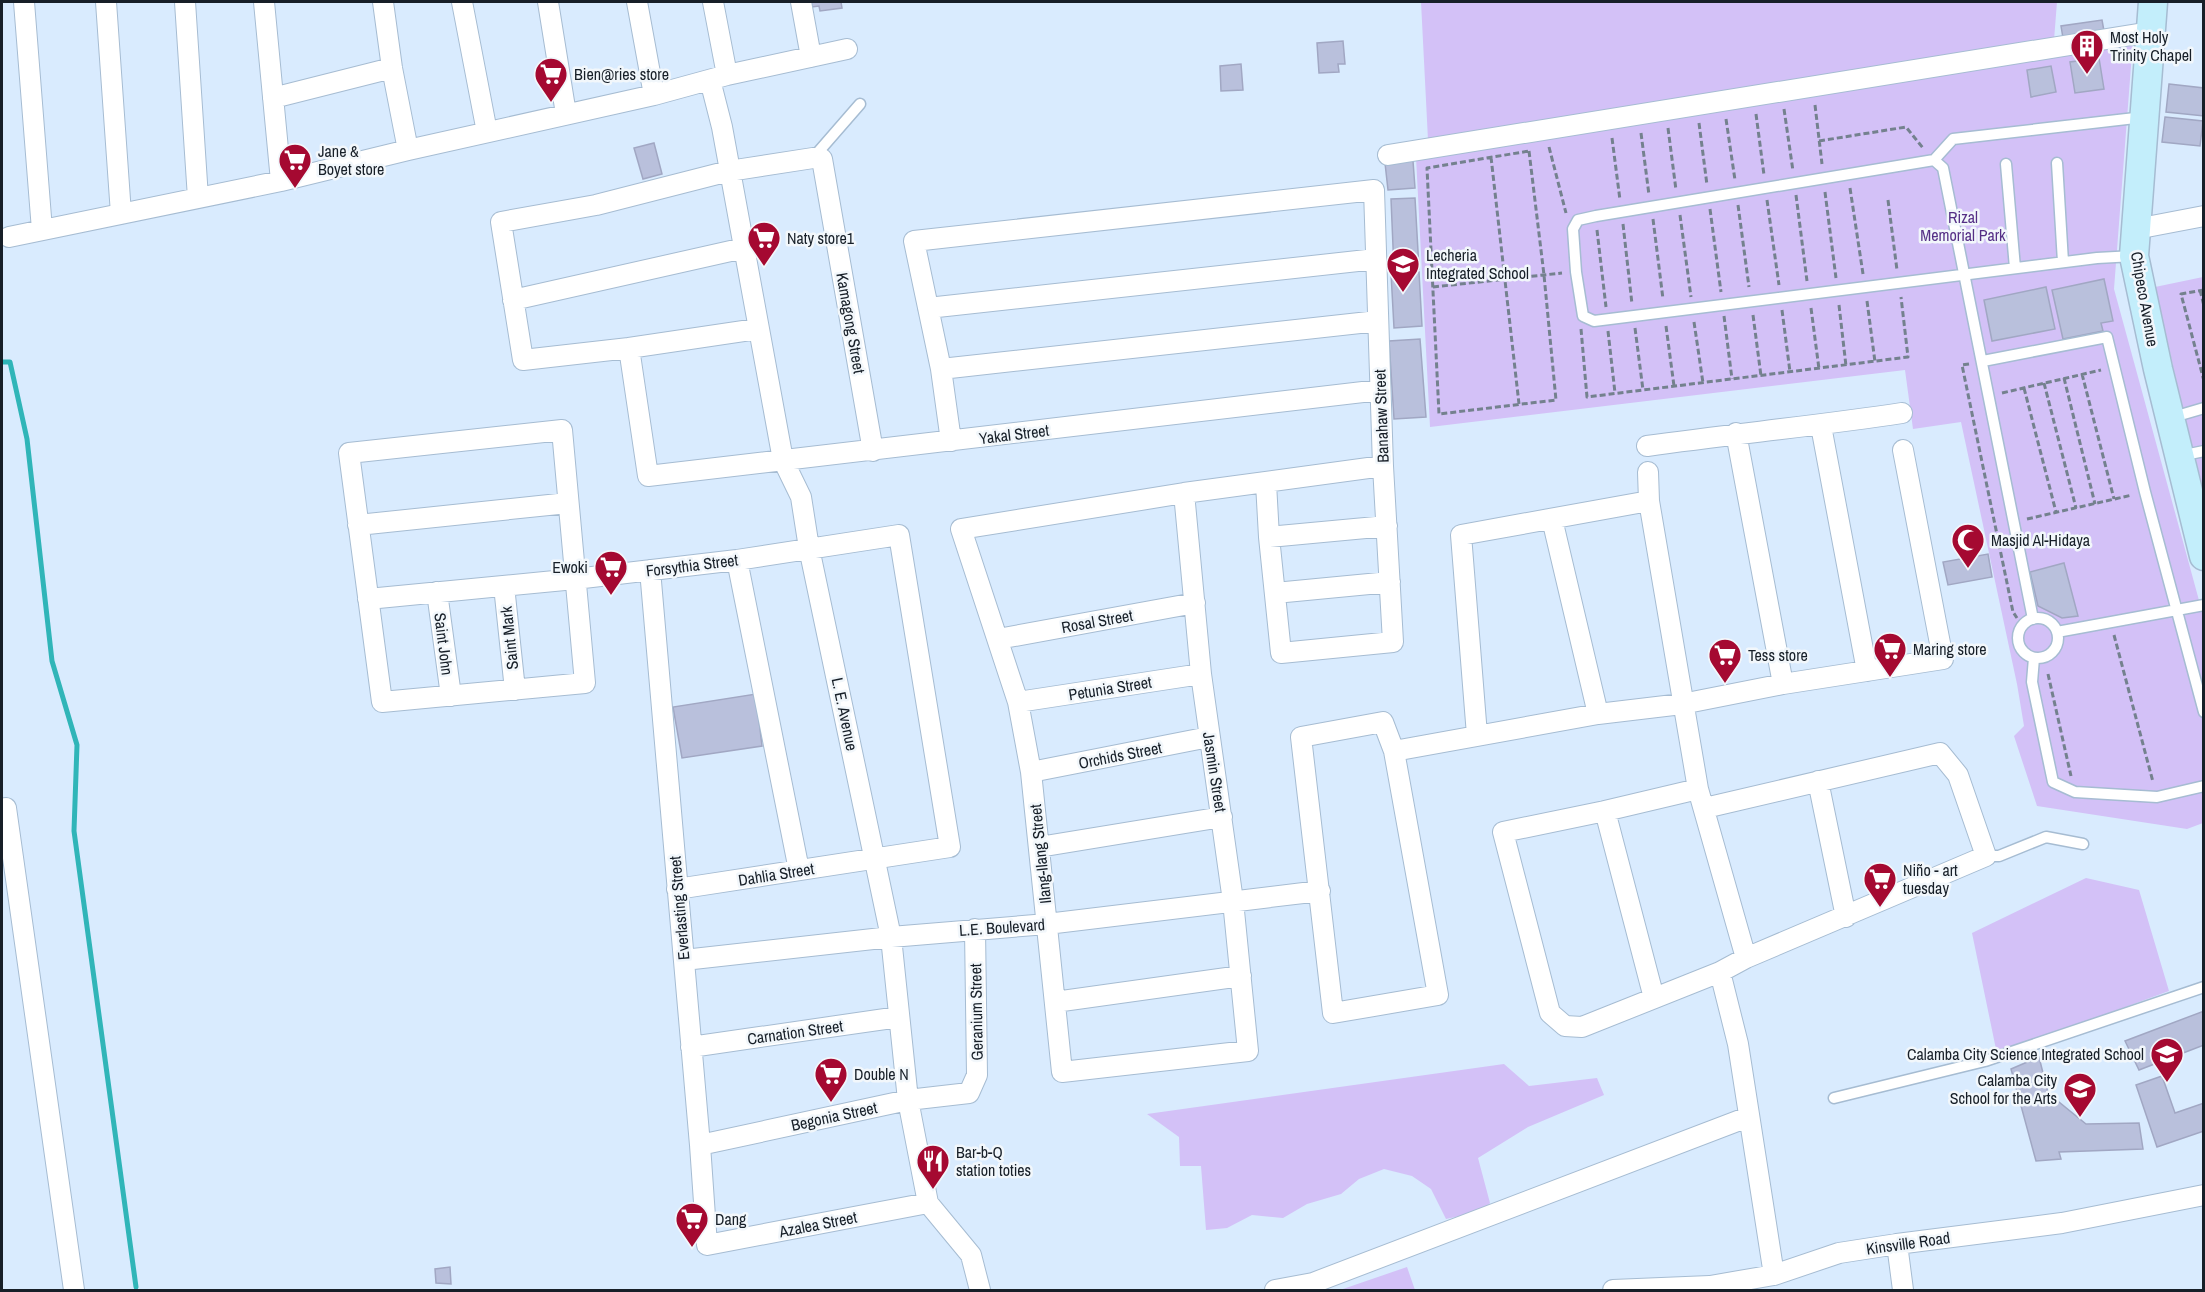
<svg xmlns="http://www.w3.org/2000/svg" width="2205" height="1292" viewBox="0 0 2205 1292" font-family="'Archivo Narrow',sans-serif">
<rect width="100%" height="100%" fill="#d9ebfe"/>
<path fill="#d3c1f7" d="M1421,2H2057L2054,40L1428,140Z
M2133,40L2114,289L2203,615V823L2187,829L2037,806L2014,736L2024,726L2017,684L1961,422L1913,429L1905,370L1430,427L1416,157Z
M2203,277V488L2183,410L2155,287Z
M2086,878L2139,890L2169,991L1997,1054L1972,933Z
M1504,1064L1529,1086L1597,1078L1604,1095L1528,1127L1478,1158L1490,1203L1483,1211L1446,1219L1431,1189L1412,1176L1384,1169L1359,1179L1341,1194L1307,1204L1283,1218L1252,1215L1227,1228L1206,1230L1201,1166H1180L1179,1137L1147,1114Z
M1407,1267L1415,1290H1340Z"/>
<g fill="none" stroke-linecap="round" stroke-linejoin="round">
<path stroke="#30b5b8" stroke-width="5" d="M2,362H10L27,439L52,661L77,745L74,831L136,1287"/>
</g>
<path fill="#b9c0dc" stroke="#a1a7c3" stroke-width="1.5" d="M811,2H841L842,8L820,11L819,6L812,7Z
M2102,20L2104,31L2063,38L2061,26Z
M1343,41L1345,64H1338L1339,72L1319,73L1317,43Z
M2099,58L2104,89L2075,93L2070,62Z
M1241,64L1243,90L1221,91L1220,66Z
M2051,66L2056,92L2031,97L2027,70Z
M2169,84L2204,88V116L2166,112Z
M2165,117L2203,121L2200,146L2162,142Z
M654,143L662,174L643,179L634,148Z
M1413,161L1415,188L1388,190L1385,163Z
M1415,198L1419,269L1394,270L1391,199Z
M1419,272L1422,326L1394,328L1391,273Z
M2104,279L2113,321L2101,323L2103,331L2063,339L2052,290Z
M2046,287L2055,329L1992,341L1984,300Z
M1420,339L1426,417L1394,419L1389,341Z
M1988,554L1992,577L1948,585L1943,562Z
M2064,563L2078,616L2062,618L2038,606L2030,572Z
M756,694L762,746L682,758L673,707Z
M2204,1011V1045L2139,1070L2125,1041Z
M2039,1057L2048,1093L2086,1124L2139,1123L2143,1149L2059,1152L2061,1159L2036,1161L2011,1069Z
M2162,1076L2175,1113L2204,1103V1131L2157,1147L2136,1085Z
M450,1267L451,1284L436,1283L435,1269Z"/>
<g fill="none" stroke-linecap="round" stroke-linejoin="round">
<defs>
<path id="service" d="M813,158L860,104
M1934,160L1943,168L2033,619
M2057,163L2063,262
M2006,164L2015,268
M2134,256L2097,258L1594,321L1583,316L1576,272L1573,229L1578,220L1596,216L1934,160L1953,139L2144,117
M1983,361L2107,337L2145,492L2204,712
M2170,418L2204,408
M2180,456L2204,451
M2018 638a20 20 0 1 1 40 0a20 20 0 1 1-40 0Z
M2057,632L2204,605
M2034,658L2032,682L2053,782L2075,792L2157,797L2204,786
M1986,856H1999L2046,837L2083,844
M1834,1098L1985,1061L2204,987"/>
<path id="minor" d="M24,2L42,230
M106,2L121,214
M185,2L198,198
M264,2L281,181
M383,2L392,68L408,150
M462,2L487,132
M548,2L566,114
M637,2L654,95
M713,2L727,75
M801,2L811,57
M710,80L722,127L783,460L801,497L809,548L891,937L908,1100L928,1203L971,1255L980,1290
M273,98L392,68
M1388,155L2150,32
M2136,229L2204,216
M9,237L281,181L408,150L654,95L727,75L847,49
M513,300L744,248
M928,308L1376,259
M757,329L629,348L523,360L501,222L596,205L729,171L813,158L822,159L873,451
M629,348L648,476L1380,390
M941,369L1378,321
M1821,426L1867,671
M562,430L585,683L382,702L349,453Z
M1736,433L1783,684
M951,441L941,369L914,241L1374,190L1383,466L1393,642L1281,653L1269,537L1266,483
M1647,446C1732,434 1817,426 1902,413
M1648,472L1649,501L1698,789L1746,958
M1184,493L1201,674L1233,901L1248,1051L1062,1072L1031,772L1018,702L961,529L1184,493L1383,466
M1552,519L1598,714
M358,525L568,503
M1269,537L1387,526
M737,560L799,870
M650,570L700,1145L707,1245L928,1203
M504,586L515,690
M437,592L451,696
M1275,593L1390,582
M368,599L575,579L737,560L899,535L950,847L677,889
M998,639L1195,603
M1018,702L1201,674
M1383,722L1394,751L1438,995L1333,1013L1301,737Z
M1477,735L1461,535L1649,501
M1394,751L1598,714L1682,704L1783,684L1943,659L1903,450
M1031,772L1209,737
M1818,781L1846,917
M1698,789L1605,811L1503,832L1550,1013L1565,1026L1582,1027L1720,972L1746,958L1986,856L1958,775L1940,753L1705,808
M2,809L6,808L74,1290
M1605,811L1654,998
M1039,847L1222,817
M684,960L891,937L1047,924L1320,891
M1720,972L1738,1044L1774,1275
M1055,1002L1241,976
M691,1047L899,1017
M700,1145L908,1100L969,1093L977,1075L975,929
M1897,1244L1903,1290
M1275,1290L1313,1283L1748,1117
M1613,1290L1710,1286L1774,1275L1839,1253L1897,1244L2062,1223L2204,1195"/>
<path id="secondary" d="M2153,2L2134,256L2158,369L2204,556"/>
</defs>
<use href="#service" stroke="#a6bcd2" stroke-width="13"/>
<use href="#minor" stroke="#a6bcd2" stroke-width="22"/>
<use href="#secondary" stroke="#a6bcd2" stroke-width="31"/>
<path stroke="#74818e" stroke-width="3" stroke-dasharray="6 3" stroke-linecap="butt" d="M1815,105L1822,164
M1784,109L1793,171
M1756,114L1764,175
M1726,119L1735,180
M1699,123L1707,185
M1668,128L1676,190
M1641,133L1649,195
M1612,138L1620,200
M1819,141L1906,127L1923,148
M1549,147L1566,213
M1529,151L1544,275L1556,400L1439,414L1427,168Z
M1491,157L1519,404
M1850,188L1863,274
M1825,192L1836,278
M1796,195L1807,281
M1767,200L1779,285
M1888,200L1897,270
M1738,205L1749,287
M1710,209L1721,292
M1680,215L1691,297
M1653,219L1663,299
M1623,224L1632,304
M1597,230L1606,307
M1433,287L1562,273
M2200,290L2204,306
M2204,290L2181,294L2204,381
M1867,301L1875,362
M1839,305L1846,366
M1811,308L1819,369
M1782,310L1790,372
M1753,315L1761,376
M1724,316L1732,379
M1694,322L1703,383
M1666,326L1674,386
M1635,328L1643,390
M1581,329L1587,397L1908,357L1901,297
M1608,331L1615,393
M1969,364L1962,365L2013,612L2017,618
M2082,374L2114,499
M2064,378L2095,504
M2044,383L2076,508
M2024,388L2056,512
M2002,393L2101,370
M2027,519L2132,495
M2114,635L2153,782
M2048,674L2071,776"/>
<use href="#service" stroke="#fff" stroke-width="10"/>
<use href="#minor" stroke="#fff" stroke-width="20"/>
<use href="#secondary" stroke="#c3eefb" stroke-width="28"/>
</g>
<defs>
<symbol id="building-pin" viewBox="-11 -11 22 30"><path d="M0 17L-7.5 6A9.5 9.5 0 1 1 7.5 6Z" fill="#a50931" stroke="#f2f7fb"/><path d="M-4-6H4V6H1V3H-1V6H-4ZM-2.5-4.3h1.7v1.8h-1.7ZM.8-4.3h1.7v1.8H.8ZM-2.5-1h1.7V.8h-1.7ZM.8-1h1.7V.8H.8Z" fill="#fff"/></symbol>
<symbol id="supermarket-pin" viewBox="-11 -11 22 30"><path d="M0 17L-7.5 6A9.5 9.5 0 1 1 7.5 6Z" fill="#a50931" stroke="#f2f7fb"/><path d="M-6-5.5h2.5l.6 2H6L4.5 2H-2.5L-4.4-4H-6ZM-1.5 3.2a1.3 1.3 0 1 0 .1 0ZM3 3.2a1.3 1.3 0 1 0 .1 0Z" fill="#fff"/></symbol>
<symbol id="school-pin" viewBox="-11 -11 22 30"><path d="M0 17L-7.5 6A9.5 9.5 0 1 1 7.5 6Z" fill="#a50931" stroke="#f2f7fb"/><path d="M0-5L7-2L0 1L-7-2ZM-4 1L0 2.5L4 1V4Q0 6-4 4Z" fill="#fff"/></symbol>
<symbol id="mosque-pin" viewBox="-11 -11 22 30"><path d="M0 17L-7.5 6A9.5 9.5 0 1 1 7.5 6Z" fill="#a50931" stroke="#f2f7fb"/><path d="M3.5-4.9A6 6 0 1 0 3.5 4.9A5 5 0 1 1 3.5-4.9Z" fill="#fff"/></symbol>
<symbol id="restaurant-pin" viewBox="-11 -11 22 30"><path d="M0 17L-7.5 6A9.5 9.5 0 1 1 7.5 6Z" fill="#a50931" stroke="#f2f7fb"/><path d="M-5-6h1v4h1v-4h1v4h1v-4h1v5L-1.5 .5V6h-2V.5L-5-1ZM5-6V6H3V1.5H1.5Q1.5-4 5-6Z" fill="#fff"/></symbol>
</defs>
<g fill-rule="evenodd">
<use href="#building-pin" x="2068" y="27" width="38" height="52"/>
<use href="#supermarket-pin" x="532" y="55" width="38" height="52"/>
<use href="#supermarket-pin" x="276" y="141" width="38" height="52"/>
<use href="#supermarket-pin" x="745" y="219" width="38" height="52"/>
<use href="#school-pin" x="1384" y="245" width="38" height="52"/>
<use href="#mosque-pin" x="1949" y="521" width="38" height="52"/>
<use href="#supermarket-pin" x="592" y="548" width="38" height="52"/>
<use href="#supermarket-pin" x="1871" y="630" width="38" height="52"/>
<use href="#supermarket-pin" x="1706" y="636" width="38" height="52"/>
<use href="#supermarket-pin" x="1861" y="860" width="38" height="52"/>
<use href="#school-pin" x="2148" y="1035" width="38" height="52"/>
<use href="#supermarket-pin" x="812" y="1055" width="38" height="52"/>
<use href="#school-pin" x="2061" y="1070" width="38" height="52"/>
<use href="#restaurant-pin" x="914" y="1142" width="38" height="52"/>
<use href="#supermarket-pin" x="673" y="1200" width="38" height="52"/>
</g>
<g text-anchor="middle" stroke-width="5" stroke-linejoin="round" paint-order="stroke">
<g font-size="16" fill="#171f28" stroke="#f2f7fb" text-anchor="start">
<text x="2110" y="43">Most Holy<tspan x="2110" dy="18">Trinity Chapel</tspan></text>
<text x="574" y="80">Bien@ries store</text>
<text x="318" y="157">Jane &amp;<tspan x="318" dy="18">Boyet store</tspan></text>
<text x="787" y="244">Naty store1</text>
<text x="1426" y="261">Lecheria<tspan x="1426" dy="18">Integrated School</tspan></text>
<text x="1991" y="546">Masjid Al-Hidaya</text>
<text x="588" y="573" text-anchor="end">Ewoki</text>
<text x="1913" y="655">Maring store</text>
<text x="1748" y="661">Tess store</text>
<text x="1903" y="876">Niño - art<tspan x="1903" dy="18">tuesday</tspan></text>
<text x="2144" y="1060" text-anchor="end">Calamba City Science Integrated School</text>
<text x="854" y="1080">Double N</text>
<text x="2057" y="1086" text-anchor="end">Calamba City<tspan x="2057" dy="18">School for the Arts</tspan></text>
<text x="956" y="1158">Bar-b-Q<tspan x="956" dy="18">station toties</tspan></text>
<text x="715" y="1225">Dang</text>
</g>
<g font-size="16" fill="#552f86" stroke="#f2f7fb">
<text x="1963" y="223">Rizal<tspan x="1963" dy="18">Memorial Park</tspan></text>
</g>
<g font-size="16" fill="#171f28" stroke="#f2f7fb">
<text transform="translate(2145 299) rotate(80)" y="6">Chipeco Avenue</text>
<text transform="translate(851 323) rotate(80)" y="6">Kamagong Street</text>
<text transform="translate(1381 416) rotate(-92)" y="6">Banahaw Street</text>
<text transform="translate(1014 434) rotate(-7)" y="6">Yakal Street</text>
<text transform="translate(692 565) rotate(-7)" y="6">Forsythia Street</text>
<text transform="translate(1097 621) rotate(-10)" y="6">Rosal Street</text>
<text transform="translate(509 638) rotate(-96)" y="6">Saint Mark</text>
<text transform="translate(444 644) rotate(83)" y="6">Saint John</text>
<text transform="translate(1110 688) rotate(-9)" y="6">Petunia Street</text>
<text transform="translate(845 714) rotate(78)" y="6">L. E. Avenue</text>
<text transform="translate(1120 755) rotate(-11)" y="6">Orchids Street</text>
<text transform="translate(1215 772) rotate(81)" y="6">Jasmin Street</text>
<text transform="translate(1040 854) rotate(-96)" y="6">Ilang-Ilang Street</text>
<text transform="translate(776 874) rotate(-9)" y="6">Dahlia Street</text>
<text transform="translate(679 908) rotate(-95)" y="6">Everlasting Street</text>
<text transform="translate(1002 927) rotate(-4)" y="6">L.E. Boulevard</text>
<text transform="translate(976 1012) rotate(-91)" y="6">Geranium Street</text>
<text transform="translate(795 1032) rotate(-8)" y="6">Carnation Street</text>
<text transform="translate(834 1116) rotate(-12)" y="6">Begonia Street</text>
<text transform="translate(818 1224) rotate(-11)" y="6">Azalea Street</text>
<text transform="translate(1908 1243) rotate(-8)" y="6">Kinsville Road</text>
</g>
</g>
<rect width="2205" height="1292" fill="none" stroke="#171f28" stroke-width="6"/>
</svg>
